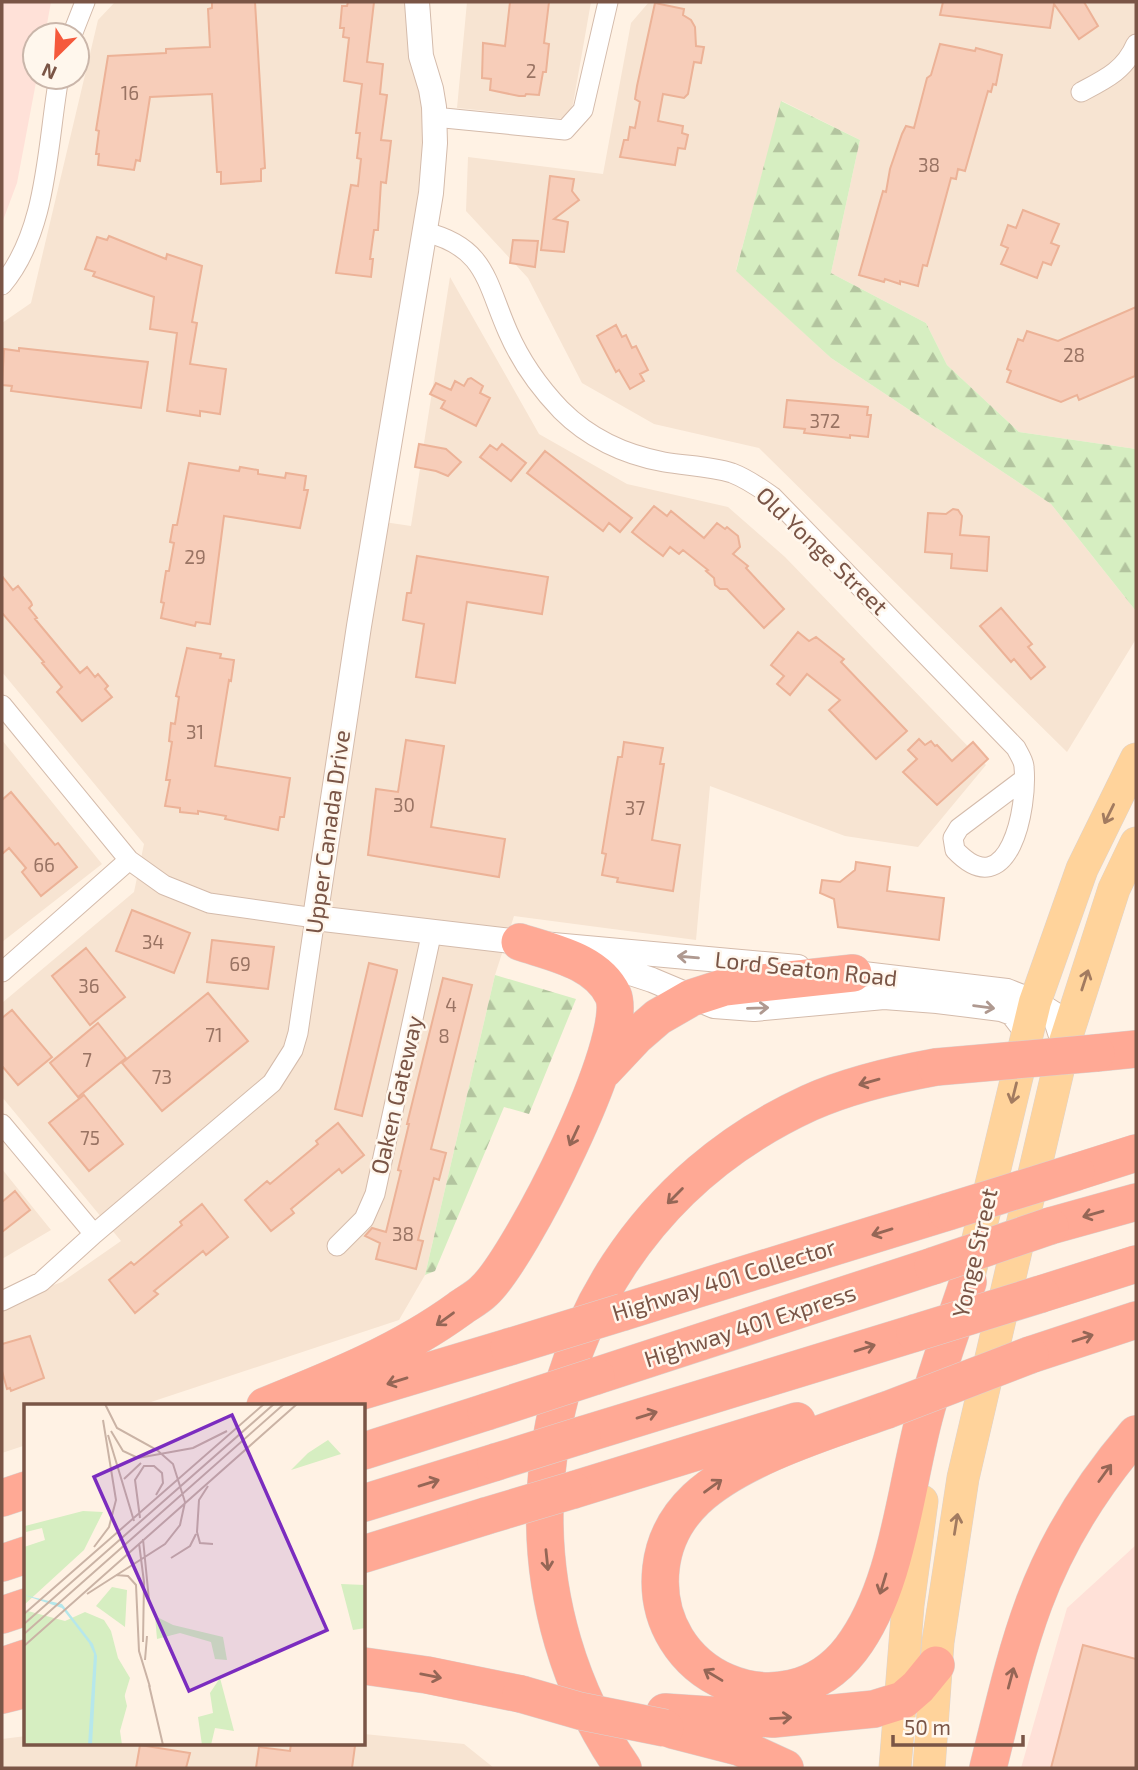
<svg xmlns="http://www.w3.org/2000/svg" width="1138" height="1770" viewBox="0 0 1138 1770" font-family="'Exo 2',sans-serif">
<defs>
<pattern id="forest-firs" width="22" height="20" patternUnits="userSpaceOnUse" patternTransform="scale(1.75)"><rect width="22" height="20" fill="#d6eec1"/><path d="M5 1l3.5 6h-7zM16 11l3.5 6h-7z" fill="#b3c49f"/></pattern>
</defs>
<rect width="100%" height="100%" fill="#fff2e4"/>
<path fill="#f7e4d2" d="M115,2H411L426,116L412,250L364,519L411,526L450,277L539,434L627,484L728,507L785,557L986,765L918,847L845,836L710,786L696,940L514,916L495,975L425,1275L399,1320L139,1406H26V1445L2,1453V1303L62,1282L121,1241L2,1097V1003L134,892L144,844L2,672V323L31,303L98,20Z
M467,2H591L573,104L566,119L457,108Z
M649,2H1136V449L1019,432L947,365L926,323L831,273L860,140L782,101L736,270L831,358L1051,504L1136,611V639L1067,752L759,448L654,424L582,383L528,278L466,211L468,157L603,174L631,23Z
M2,740L102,864L2,942Z
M2,1169L51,1230L2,1259Z
M364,1734L464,1744L494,1768H2V1739L26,1736V1744H364Z"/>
<path fill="#ffe1d8" d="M2,2H51L45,35H35V77H37L17,183L2,223Z
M1136,1545V1768H1021L1067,1608Z"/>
<path fill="url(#forest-firs)" d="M781,101L860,140L831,273L926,323L947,365L1019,432L1136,449V611L1051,504L831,358L736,271Z
M495,975L576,999L529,1114L504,1107L435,1271L425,1275Z"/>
<path fill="#f7cdb9" stroke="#ecb297" stroke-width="2" d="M212,2H255L265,168L261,169V181L221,184V172H217L212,94L150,97L140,161L136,160L134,170L98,165L99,154H96L99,131L96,130L108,56L166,53V49L210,47L208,9L212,8Z
M348,2H374L367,62L383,64L380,94L387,95L381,140L391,141L386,183L381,182L378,230H374L370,259H373L371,277L336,273L351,185L358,186L361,159L357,158L360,133H356L362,84L344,81L349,38L343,37L344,28H340L342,6H347Z
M510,2H549L544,43L549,44L546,72H543L539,95L526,94L525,96H519L490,90L491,79L482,78L483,43L505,46Z
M943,2H1084L1098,26L1079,39L1054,4L1050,28L940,15Z
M655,3L684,9L683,15L691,20L695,27L696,46L704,47L701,63L694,62L688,94L684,98L663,94L658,121L683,126L682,133L688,135L685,149L678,148L675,165L620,157L624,140H628L630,127L635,128L640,102L635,99L637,86Z
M940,44L975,51L976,48L1002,55L996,85L993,84L991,92L988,91L965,171L958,169L956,179L951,178L927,266L923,265L918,286L900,281V284L885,279L884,282L859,275L883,191L886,192L890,169L902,134L906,126L914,128L927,78L931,75Z
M550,176L574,179L572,191L579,200L554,219L568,222L564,252L541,250Z
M1023,210L1059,224L1051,243L1059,246L1051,265L1043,262L1037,278L1001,264L1008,248L1001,245L1008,225L1016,228Z
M109,236L166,259L167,254L202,266L192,322L197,323L190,364L226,369L220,414L200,411V416L167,411L177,333L150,329L154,297L93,276L95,272L85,269L97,237L107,240Z
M513,240L538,241L535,267L510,263Z
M1136,307L1135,376L1079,400L1077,395L1061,402L1007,382L1011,371L1007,369L1018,339L1023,341L1027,331L1058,341Z
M616,325L622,337L626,335L632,348L636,346L648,370L640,374L644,381L630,389L619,370L616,372L597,336Z
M19,348L148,362L141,408L11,391L12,386L2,385L4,349L19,351Z
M471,378L483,386L480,393L490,398L476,426L441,408L445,401L430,394L436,383L451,390L455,381L464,386L468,379Z
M787,400L868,407L867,415H871L868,437L850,435V438L804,433L805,429L784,427Z
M419,444L446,449L461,462L448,476L436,471L415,467Z
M502,444L526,463L511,481L480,457L490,445L497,450Z
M545,451L632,518L620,532L609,523L603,531L527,473Z
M189,463L239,471L240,467L258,470V474L285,478L286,473L306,476L304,490H308L300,528L224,516L210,624L196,622L195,626L161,618L164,603L161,602L166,571H169L174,543L170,542L173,525H177Z
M654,506L667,516L671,511L704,538L717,523L725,529L727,527L738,536L740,547L733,554L748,566L746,568L784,609L764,628L727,589H720L715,585L714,578L706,571L708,570L683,550L679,554L670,547L663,556L647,544L632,532Z
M953,509L958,510L962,516L960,535L989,537L987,571L951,568L952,554L925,552L928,513L946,514Z
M417,556L548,577L542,614L467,602L455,683L416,677L424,624L403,620L407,593H411Z
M2,576L13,590L18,586L31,602L32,605L29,608L37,618L35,619L80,673L87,667L95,677L98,674L108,686L105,689L112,697L82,721L57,692L62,687L42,663L44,662L2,613Z
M1001,608L1032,644L1028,647L1045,667L1031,679L1014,659L1011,662L980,626Z
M798,632L809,641L816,637L844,659L841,662L907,731L876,759L829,710L840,700L807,674L790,695L777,684L784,676L771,665Z
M187,648L221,654L220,658L234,660L231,681L229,680L215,766L290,778L284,817H280L278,830L225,819L226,816L198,811V814L180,812V808L165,806L170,780H166L172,742L169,741L171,723L175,724L179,697L176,696Z
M919,739L925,745L931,741L935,746L937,745L952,761L973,742L988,759L937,805L903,772L917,759L908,750Z
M406,740L444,746L431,827L505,839L499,877L368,855L376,789L398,792Z
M624,742L663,748L660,764H664L652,840L680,845L673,891L617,882L618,878L602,875L606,854L602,853L611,798L618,757H622Z
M11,792L55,845L58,843L77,867L41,896L22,872L26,868L9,848L2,854V800Z
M856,862L890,867L887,891L944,898L939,940L838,927L834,899L820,893L822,880L840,882L855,870Z
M132,910L190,933L174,973L116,951Z
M212,940L274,947L268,989L207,982Z
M86,948L125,997L90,1025L52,976Z
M369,963L397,970V972L362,1116L335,1109Z
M443,978L472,985L431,1149L446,1153L439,1180L434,1178L418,1240L423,1241L416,1269L376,1259L380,1243L365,1236L372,1228L386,1232L401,1171L398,1170L409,1124H407Z
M208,993L248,1041L162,1111L122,1063Z
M12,1010L52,1057L18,1085L2,1066V1018Z
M98,1023L126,1058L78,1097L50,1063Z
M84,1095L123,1144L89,1171L49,1123Z
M338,1123L364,1155L342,1173L339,1169L291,1209L294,1213L271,1231L245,1200L267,1181L270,1184L318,1144L316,1141Z
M15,1191L30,1210L2,1232V1202Z
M202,1204L228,1237L206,1255L203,1251L154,1291L158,1294L135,1313L109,1280L131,1262L134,1265L182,1225L180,1222Z
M30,1336L44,1378L11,1391L10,1388L7,1389L2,1371V1344Z
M1083,1645L1136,1659V1768H1051Z
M291,1744L355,1746L352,1768H256L259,1747L290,1751Z
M140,1745L190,1753L186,1768H136Z"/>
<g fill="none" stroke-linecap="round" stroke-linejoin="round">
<defs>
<path id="minor" d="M72,35L85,2
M1081,92C1106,79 1125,70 1136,44
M434,117L565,130L583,110L608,2
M425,232C486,247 486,282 508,332C521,362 539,387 561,410C589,438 626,455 664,462C687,466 710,466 732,473C748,479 760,488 773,497L1016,748C1019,754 1024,761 1024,767C1028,807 1009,907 955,850L953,838L959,828L1024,779
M2,285C48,231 47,144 59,77
M2,705L129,860L164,885L209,903L315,918L298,1033L293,1050L272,1083L94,1234L41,1282L2,1301
M2,972L129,860
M2,1124L94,1234
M337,1246L364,1219L375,1194L432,931"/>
<path id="tertiary" d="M417,2L421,56L431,89L434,107L435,143L431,193L359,626L315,918L520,942L798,967
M585,958L652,980L714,1006L754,1009L884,997L937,1001L1001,1009L1012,1013L1029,1035
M838,971L1007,991L1035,1002L1054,1014L1064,1045"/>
<path id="primary" d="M970,1272L1035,1002L1082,869L1136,759
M895,1768L908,1605L922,1501
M929,1768L938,1642L963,1478L1064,1045L1114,889L1136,843"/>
<path id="motorway" d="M1096,1053L1136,1049
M604,1070L636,1036L658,1017L691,998L725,987L853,973
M1076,1172L1136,1153
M1050,1226L1136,1202
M1041,1294L1136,1264
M623,1312L947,1212
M1030,1355L1136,1320
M596,1376L933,1266
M322,1403L509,1347
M265,1406C332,1379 400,1352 459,1309C467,1303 477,1298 484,1291C520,1258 632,1038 613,995C597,961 553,953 520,942
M887,1410C828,1431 741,1457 696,1499C676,1518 664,1541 661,1568C649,1677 784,1736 851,1649C897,1589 905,1490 924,1418C936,1372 953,1327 968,1282
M582,1435L915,1333
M364,1451L486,1412
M573,1490L797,1421
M2,1498L26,1490
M364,1503L496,1462
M364,1554L486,1516
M2,1563L26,1555
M2,1615L26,1607
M2,1666L26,1658
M364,1666L427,1675L521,1694
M2,1695L26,1689
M665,1712L773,1719L874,1709L903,1700L918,1687L936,1665
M673,1730L739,1747L785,1768
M623,1768C570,1692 542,1597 545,1504C550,1328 648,1177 809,1103C849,1085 892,1075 936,1067
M988,1768C1002,1713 1014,1657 1034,1603C1057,1541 1093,1484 1136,1434"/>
</defs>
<use href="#minor" stroke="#d4bbab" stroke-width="21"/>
<use href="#tertiary" stroke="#d4bbab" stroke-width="26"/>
<use href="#primary" stroke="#dcd3cf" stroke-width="33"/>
<use href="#motorway" stroke="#dcd3cf" stroke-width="38"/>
<use href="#minor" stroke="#fff" stroke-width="19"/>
<use href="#tertiary" stroke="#fff" stroke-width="24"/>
<use href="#primary" stroke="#ffd39b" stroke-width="32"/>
<use href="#motorway" stroke="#ffa995" stroke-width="37"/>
<defs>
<path id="motorway-bridge" d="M936,1067L1096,1053
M947,1212L1076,1172
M933,1266L1050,1226
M915,1333L1041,1294
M509,1347L623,1312
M887,1410L1030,1355
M486,1412L596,1376
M496,1462L582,1435
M486,1516L573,1490
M521,1694L580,1711L665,1728"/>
</defs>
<use href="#motorway-bridge" stroke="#dcd3cf" stroke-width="38" stroke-linecap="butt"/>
<use href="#motorway-bridge" stroke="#ffa995" stroke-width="37"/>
</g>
<defs><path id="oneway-shaft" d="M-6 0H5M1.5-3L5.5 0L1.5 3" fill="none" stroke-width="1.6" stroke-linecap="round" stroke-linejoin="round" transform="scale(1.75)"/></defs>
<g stroke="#a27b60">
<use href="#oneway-shaft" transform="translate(1109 814) rotate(116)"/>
<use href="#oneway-shaft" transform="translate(1085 980) rotate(-72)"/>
<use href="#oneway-shaft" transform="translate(1014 1093) rotate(104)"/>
<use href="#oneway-shaft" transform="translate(956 1524) rotate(-81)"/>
</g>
<g stroke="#af9990">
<use href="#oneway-shaft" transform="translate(688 957) rotate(-175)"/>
<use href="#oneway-shaft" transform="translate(984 1007) rotate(7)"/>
<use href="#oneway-shaft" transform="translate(758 1008) rotate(-2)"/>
</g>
<g stroke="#956656">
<use href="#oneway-shaft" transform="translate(869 1082) rotate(164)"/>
<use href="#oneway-shaft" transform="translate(574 1136) rotate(115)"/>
<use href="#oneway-shaft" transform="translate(675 1196) rotate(135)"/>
<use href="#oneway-shaft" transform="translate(1093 1214) rotate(164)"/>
<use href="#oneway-shaft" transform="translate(882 1232) rotate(163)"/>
<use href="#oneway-shaft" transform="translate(445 1319) rotate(144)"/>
<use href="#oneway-shaft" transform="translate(1083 1338) rotate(-18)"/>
<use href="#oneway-shaft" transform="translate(865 1348) rotate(-17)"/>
<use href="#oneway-shaft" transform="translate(397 1381) rotate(163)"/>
<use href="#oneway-shaft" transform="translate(647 1415) rotate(-17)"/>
<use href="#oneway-shaft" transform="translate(1105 1473) rotate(-54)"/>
<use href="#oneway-shaft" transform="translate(429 1483) rotate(-17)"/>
<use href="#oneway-shaft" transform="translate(713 1486) rotate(-36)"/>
<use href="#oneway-shaft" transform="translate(547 1560) rotate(84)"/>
<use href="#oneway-shaft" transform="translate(883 1584) rotate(107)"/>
<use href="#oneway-shaft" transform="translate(713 1675) rotate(-149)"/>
<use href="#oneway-shaft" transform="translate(431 1676) rotate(11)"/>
<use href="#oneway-shaft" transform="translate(1011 1678) rotate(-75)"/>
<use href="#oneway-shaft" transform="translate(781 1718) rotate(-3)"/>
</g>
<g text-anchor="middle" stroke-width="5" stroke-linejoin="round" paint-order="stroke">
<g font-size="19" fill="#997363">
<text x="531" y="78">2</text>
<text x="130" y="100">16</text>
<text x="929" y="172">38</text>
<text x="1074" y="362">28</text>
<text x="825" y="428">372</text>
<text x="195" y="564">29</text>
<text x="195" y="739">31</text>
<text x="404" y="812">30</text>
<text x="635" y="815">37</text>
<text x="44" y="872">66</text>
<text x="153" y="949">34</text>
<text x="240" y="971">69</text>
<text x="89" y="993">36</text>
<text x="451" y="1012">4</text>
<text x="214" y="1042">71</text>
<text x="444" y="1043">8</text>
<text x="87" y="1067">7</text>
<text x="162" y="1084">73</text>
<text x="90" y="1145">75</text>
<text x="403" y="1241">38</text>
</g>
<g font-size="23" fill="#7a5546" stroke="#fff7ed">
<text transform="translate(822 551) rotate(44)" y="8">Old Yonge Street</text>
<text transform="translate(328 832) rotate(-82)" y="8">Upper Canada Drive</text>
<text transform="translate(806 969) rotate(6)" y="8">Lord Seaton Road</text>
<text transform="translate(397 1095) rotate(-77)" y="8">Oaken Gateway</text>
<text transform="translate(975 1253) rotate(-77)" y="8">Yonge Street</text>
<text transform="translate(724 1280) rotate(-17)" y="8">Highway 401 Collector</text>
<text transform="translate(750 1326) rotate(-18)" y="8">Highway 401 Express</text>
</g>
</g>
<g transform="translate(24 1404)">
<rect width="341" height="341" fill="#fff2e4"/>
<path d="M0,206L41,217L61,208L80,216L87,227L94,254L106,274L91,323L72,341H0Z" fill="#d6eec1"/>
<path d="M88,183L103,186L101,223L72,202ZM131,212L149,221L199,233L203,256L191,255L187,238L156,229L133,235ZM63,224L75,239V252H67L53,232ZM196,274L210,327L191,324L187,341H178L174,313L189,309L186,289ZM99,285L103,302L96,327L98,341H71L92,312V293Z" fill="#d6eec1"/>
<path d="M304,36L317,50L267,66L284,49ZM59,107L79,108L60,146L0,201V143L21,136L18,124L2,128L1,122ZM317,180L341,181V224L329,226Z" fill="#d6eec1"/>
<path d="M0,191L38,200L69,240L73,252L68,341H64L70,250L65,239L38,204Z" fill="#b6e7eb"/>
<path fill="none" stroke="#cab3a5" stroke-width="2" d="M87,27L99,47L114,54L169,44L203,27M84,31L110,117M100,75L117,59M184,82L175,96L173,128L176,139L189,140M116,114L111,76L120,62H130L138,69L139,79L132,91M119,135L125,196M115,139L120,178L119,238M70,143L85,123L92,96L79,16M147,154L166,142L172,130M92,171L104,172L112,181L115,247L126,283M63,190L141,140L156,121L161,98L149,60L133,46L93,24L81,0M0,210L240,0M0,220L250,0M0,230L260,0M0,242L273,0M121,256L123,232M125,281L139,341"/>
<path fill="#7b2cbf" fill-opacity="0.15" stroke="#7b2cbf" stroke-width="3.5" d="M208,11L303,226L165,287L70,73Z"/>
<rect width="341" height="341" fill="none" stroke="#7a5546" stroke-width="3.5"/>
</g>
<rect width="1138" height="1770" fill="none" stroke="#7a5546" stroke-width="7"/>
<g transform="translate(56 56) rotate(204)"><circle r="33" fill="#fff7ed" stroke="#cab6aa" stroke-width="2"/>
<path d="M0-5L12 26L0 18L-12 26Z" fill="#f5593c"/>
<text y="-10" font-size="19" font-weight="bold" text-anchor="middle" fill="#7a5546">N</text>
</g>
<path d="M893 1735v10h130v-10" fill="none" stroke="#7a5546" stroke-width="3.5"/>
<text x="904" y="1735" font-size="21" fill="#7a5546" stroke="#fff7ed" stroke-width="5" paint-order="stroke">50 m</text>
</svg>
